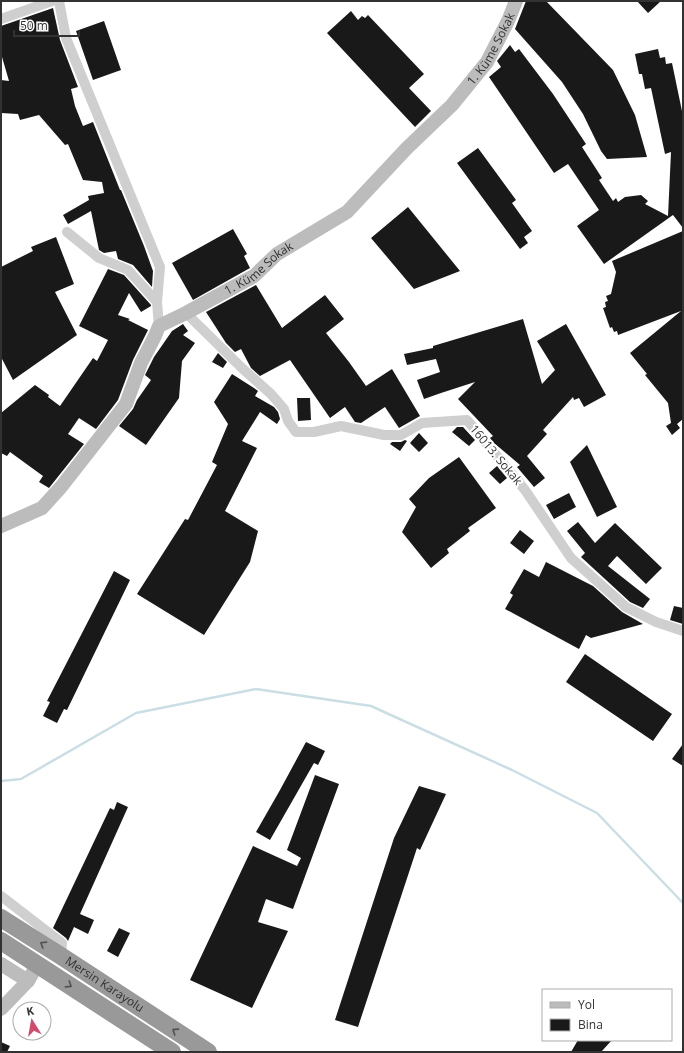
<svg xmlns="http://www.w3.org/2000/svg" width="684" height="1053" viewBox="0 0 684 1053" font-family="'Open Sans',sans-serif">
<rect width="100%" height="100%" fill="#fff"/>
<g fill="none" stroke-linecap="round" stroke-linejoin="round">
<path stroke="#cadee4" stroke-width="2.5" d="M1,781L21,779L136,713L256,689L371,706L512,770L597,813L683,903"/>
</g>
<path fill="#191919" d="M526,1H546L613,70L635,115L647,157L607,159L601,151L583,114L562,82L515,29Z
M637,1H661L648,13Z
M53,8L60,40L78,87L71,89L75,106L83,126L93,122L120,190H121L144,246L153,271L152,287L133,265L118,259L116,251L104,253L99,250L91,211L68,224L63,215L89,200L88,196L104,193L102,182L83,180L68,144L65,145L39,115L20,120L18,114L1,113V80L9,81L2,57H1V26Z
M351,11L358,20L362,16L365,18L368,15L424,74L409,88L431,111L415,127L327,33Z
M104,21L121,70L93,80L76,31Z
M510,45L515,52L519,49L553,94L586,144L582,147L602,178L599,180L613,201L616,198L618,202L625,197L641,195L648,201L645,204L668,216L671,152L665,154L651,88L645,89L642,74H639L635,54L658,49L660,58L665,57L666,64L672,63L683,116V228L673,215L604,264L577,226L599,210L568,164L554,173L489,77L501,67L497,61Z
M478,148L516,200L512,203L532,231L524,237L528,243L520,249L457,163Z
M408,207L460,271L414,289L371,238Z
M233,229L247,254L244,256L250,268L193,300L172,263Z
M683,231V419L677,424L680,428L672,435L666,426L671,423L668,403L645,375L647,374L630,353L681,311L618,335L617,331L614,332L612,327L610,328L603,308L606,307L605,302L608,301L606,296L611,294L616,272L612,261Z
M56,237L74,284L55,292L77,335L13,380L1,357V267L33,251L31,247Z
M108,269L124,275L151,305V306L141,312L129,293L118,315L130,319L128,320L148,330L133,360L118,400L96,429L79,418L68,434L84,444L49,488L39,482L43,476L10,452L7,456L1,453V413L35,385L49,395L48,397L60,406L93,358L97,361L108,340L79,326Z
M256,285L282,328L325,295L344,319L326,333L349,362L366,386L392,369L420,416L399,428L385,407L361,423L355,422L345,407L330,418L290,360L260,376L251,368L241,349L235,352L226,343L206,312Z
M523,319L542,384L555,370L537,341L566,324L606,395L584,407L579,398L574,400L573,397L543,430L547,434L527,456L545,478L534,487L517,467L520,465L494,443L490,438L493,436L458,399L475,382L441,393L424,399L417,380L440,372L436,359L407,365L404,354L433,348V346Z
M183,324L188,331L183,335L195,343L182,361L179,398L146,445L119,426L133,409L137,400L151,380L145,375L154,357L172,331Z
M218,353L227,362L223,368L212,362Z
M232,374L254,388L258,391L255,396L274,407L278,412L280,419L277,424L260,412L242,441L257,448L225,511L258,531L250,562L204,635L137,594L185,519L188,520L217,465L212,462L228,424L214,402Z
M297,398H310L311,420L298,421Z
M457,427H463L475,440L469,446L452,432Z
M419,433L428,443L419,452L410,443Z
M405,440L407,441L400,451L390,444L392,442H401Z
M587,445L617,507L597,517L570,462Z
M459,457L496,508L468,528L470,531L447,549L449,553L431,568L402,532L416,507L409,499L429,478Z
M497,466L507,478L500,484L489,473Z
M569,493L576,507L554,519L546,505Z
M578,522L595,543L615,523L662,568L646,584L617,556L608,566L650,599L643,608L630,602L581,557L585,553L567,531Z
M520,530L534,541L524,554L510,543Z
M546,562L593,586L622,612L643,624L591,638L586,635L579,649L505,609L513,595L510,593L524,569L539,577Z
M114,571L130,580L67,710L64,709L57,723L43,716L50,702L47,701Z
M674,606L683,608V624L670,620Z
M585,654L672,714L653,741L566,682Z
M306,742L325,751L318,765L314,763L270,840L256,832L280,790Z
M683,744V766L672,759Z
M315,775L339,784L293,909L266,899L258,922L288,931L252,1008L190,980L253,846L297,866L301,858L287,850Z
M419,786L446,794L420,850L417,848L358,1027L335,1020L394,838Z
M117,802L128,807L80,914L94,920L88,934L74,927L68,941L66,938L53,928L110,808L114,810Z
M119,928L130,933L118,957L107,951Z
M578,1040H612L601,1052H571Z
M1,1042L10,1046L7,1052H1Z"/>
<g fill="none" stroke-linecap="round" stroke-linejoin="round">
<path stroke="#cfcfcf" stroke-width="10" d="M59,1L66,38L160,267L157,302
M1,19L52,1
M67,232L99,258L128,270L157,302L159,326
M186,313L243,369L271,394L284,409L288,421L296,432H314L341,426L384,435H401L422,423L467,420L525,490L571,558L626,607L656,622L683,631
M1,896L62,943L61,956"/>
<g stroke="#bcbcbc" stroke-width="14">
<path id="s1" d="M1,526L42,508L61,487L126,404L141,363L155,336L159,326L186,313L254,276L277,254L347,212L407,148L452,105L487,62L508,21L516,1"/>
<path d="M1,964L28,981"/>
<path d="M1,1009L28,981L37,965"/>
</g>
<g stroke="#999" stroke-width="18">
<path id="s2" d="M1,918L61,956L208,1052"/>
<path d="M1,941L172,1052"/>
</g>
</g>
<defs><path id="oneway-chevron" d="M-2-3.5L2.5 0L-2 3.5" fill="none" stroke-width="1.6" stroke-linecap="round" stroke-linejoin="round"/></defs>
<g stroke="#515151">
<use href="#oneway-chevron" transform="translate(43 944) rotate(-148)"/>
<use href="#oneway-chevron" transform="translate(69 985) rotate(33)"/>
<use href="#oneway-chevron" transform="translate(175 1031) rotate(-147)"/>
</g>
<g text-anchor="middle" stroke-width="4" stroke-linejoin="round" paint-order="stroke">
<g font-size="12" fill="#323232" stroke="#fff">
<text dy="4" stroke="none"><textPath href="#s1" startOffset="703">1. Küme Sokak</textPath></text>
<text dy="4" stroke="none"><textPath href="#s1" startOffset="379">1. Küme Sokak</textPath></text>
<text transform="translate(496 455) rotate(50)" y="4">16013. Sokak</text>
<text dy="4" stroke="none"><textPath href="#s2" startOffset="123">Mersin Karayolu</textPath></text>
</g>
</g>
<rect width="684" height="1053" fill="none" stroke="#323232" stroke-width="4"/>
<rect x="542" y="989" width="130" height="52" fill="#ffffff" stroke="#adadad"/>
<rect x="550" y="1002" width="20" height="6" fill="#bcbcbc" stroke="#adadad"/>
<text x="578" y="1009" font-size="12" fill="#323232">Yol</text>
<rect x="550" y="1019" width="20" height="12" fill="#191919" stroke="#adadad"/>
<text x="578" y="1029" font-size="12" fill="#323232">Bina</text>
<g transform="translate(32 1021) rotate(349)"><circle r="19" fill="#ffffff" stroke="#adadad"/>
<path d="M0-3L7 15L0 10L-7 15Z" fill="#d14c6a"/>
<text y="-6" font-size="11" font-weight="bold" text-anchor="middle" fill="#323232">K</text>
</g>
<path d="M14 30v6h65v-6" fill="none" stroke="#323232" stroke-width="2"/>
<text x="20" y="30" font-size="12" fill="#323232" stroke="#ffffff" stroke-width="3" paint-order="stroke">50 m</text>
</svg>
